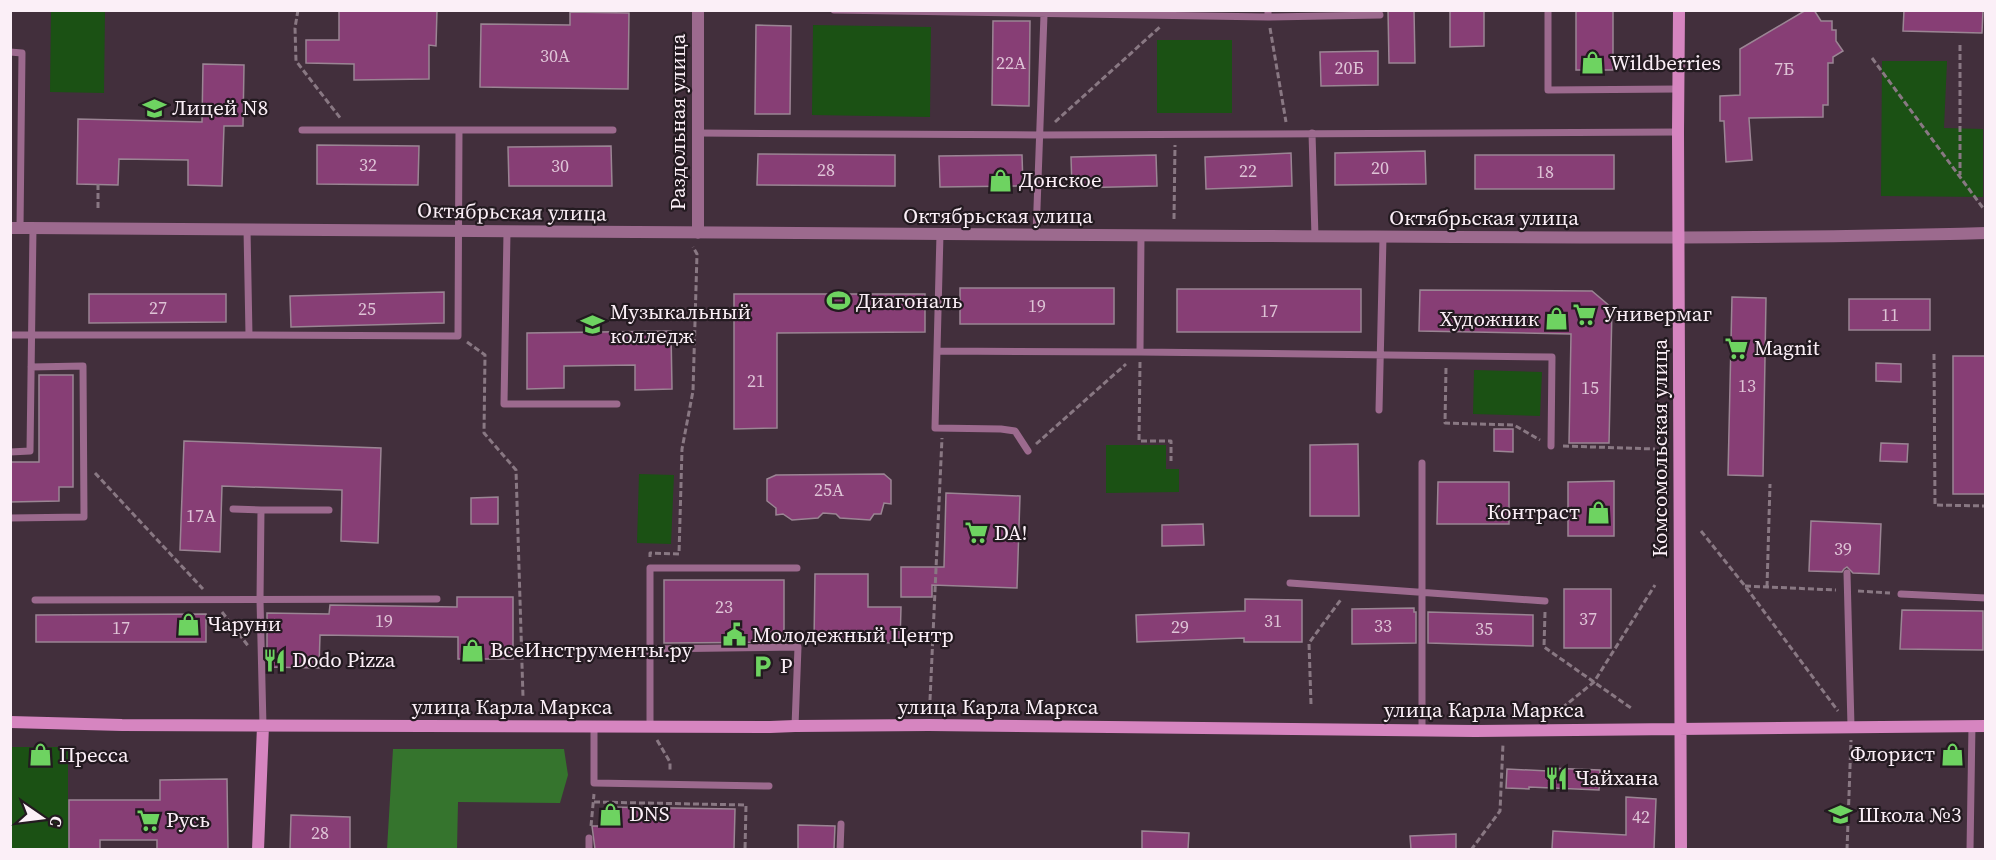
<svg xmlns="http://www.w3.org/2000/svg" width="1996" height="860" viewBox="0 0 1996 860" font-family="'Source Serif 4',serif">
<rect width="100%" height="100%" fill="#422f3c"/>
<path fill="#1b5114" d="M51,11H105L104,93L50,92Z
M813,25L931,27L930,117L812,115Z
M1157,40H1232V113H1157Z
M1882,61H1947L1944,128L1983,129V197L1881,196Z
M1474,370L1542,372L1540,416L1473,414Z
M1106,445H1166V469H1179V492L1106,493Z
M639,474L674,475L671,544L637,543Z
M11,747H68V849H11Z"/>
<path fill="#35742d" d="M393,749H564L568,775L560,803L458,802L457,849H387Z"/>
<path fill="#873e75" stroke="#9b8594" stroke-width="1.5" d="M339,10H437L436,46L429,45V79L354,80V64L306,63V40H339Z
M1388,10H1414L1415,63H1389Z
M1450,10H1484V46L1450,47Z
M1576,10H1613V70H1576Z
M1806,10H1814L1821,21H1832V30H1836V41L1843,51L1833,57V63H1828V105H1823V117L1749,118L1752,160L1726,162L1724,121H1720V96L1740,95V49Z
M1904,10H1983L1982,33L1903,31Z
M570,12L629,13L628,89L480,87L481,24L570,25Z
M993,21H1030L1029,106L992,105Z
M756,25L791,26L790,114H755Z
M1378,51V85L1321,86L1320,52Z
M203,64L244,65L243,126H224L222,186L188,185V160L119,159L118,185L77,184L78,119L202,122Z
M317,145L419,146L418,185L317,184Z
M611,146L612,186H509L508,147Z
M1425,151L1426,184L1335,185V153Z
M1291,153L1292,186L1206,189L1205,157Z
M758,154L895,155V186L757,185Z
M1022,155L1023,186L940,187L939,156Z
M1156,155L1157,186L1072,188L1071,157Z
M1475,155H1614V189H1475Z
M960,288H1114V324H960Z
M1177,289H1361V332H1177Z
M1420,290L1592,291L1612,308L1609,443H1569L1571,334L1419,331Z
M444,292V323L291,327L290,296Z
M89,294H226V322L89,323Z
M734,294H925V332L777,333V428L734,429Z
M1732,297L1766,298L1763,476L1728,475Z
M1849,299H1930V330H1849Z
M671,331L672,389L635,390V365L564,366V388L527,389V333Z
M1953,356H1986V494H1953Z
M1876,363L1901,364V382L1876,381Z
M39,375H73V487H59V501L10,502V462H39Z
M1494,429H1513V452L1494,451Z
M184,441L381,448L378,543L341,541L342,490L222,486L220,552L180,550Z
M1881,443L1908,444L1907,462L1880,461Z
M1358,444L1359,516H1310V445Z
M884,474L891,480V504L884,503L881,514H874L870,520L840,518L836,514L823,513L818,518L792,520L783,514L776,515V508L767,501V479L776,475Z
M1614,481V536H1568V482Z
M1438,482H1509V524H1437Z
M946,493L1020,496L1017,588L932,585V597H901V567H944Z
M498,497V524H471V498Z
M1811,521L1881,524L1879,574L1853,573L1847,567L1844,569L1842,572L1809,571Z
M1203,524L1204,545L1162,546V525Z
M815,574H868V607H901L900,643L814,642Z
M664,580H784V642L664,643Z
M1564,589H1611V648H1564Z
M457,597H513V659H458V637L320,635L319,668L267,667V613L329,614L330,605L457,607Z
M1245,599L1302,600V642H1244V638L1137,642L1136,615L1245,611Z
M1414,608V612H1416V643L1352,644V609Z
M1902,610L1983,611V650L1900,649Z
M1428,612L1533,615V646L1428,643Z
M206,614V642H36V615Z
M1548,768L1600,770L1599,790L1529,787V789L1506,788L1507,769L1548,771Z
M227,779L228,849H157V840H100V849H69V800H160V780Z
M1626,797L1656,799L1654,849H1552L1553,831L1626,835Z
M606,807L735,809L734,849H595L592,826H605Z
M291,815L350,817V849H290Z
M798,825L835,826L834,849H798Z
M1142,831L1189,833L1188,849H1142Z
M1456,834V849H1411L1410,836Z"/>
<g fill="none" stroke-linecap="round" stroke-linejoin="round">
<path stroke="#897883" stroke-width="3" stroke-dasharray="6 3" stroke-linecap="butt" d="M298,10L295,28L296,61L341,119
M1270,28L1286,122
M1960,45V175
M1872,58L1983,208
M1055,122L1161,26
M98,184V211
M1174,219L1175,145
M467,342L485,355L484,433L516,470L523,697
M1934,354L1935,505L1986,506
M1140,362L1139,441H1171V461
M1446,368L1445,423L1514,425L1540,440
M1036,444L1126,364
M1563,446L1655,449
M95,473L203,589
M1701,531L1745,586L1838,711
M650,557V553L679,554L682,449L693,391L697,254L693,247
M1745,586L1836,590
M1767,587L1770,484
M1858,591L1890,593
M222,612L249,647
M1545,612L1544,647L1631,708
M930,700L942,438
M1311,704L1309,643L1342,598
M1562,708L1594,682L1655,585
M657,740L670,762V772
M594,802L746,805L745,850
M591,826L594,794
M1471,850L1500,811L1503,744
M1847,850L1851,740"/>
<path stroke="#9c6a8e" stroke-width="7" d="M834,10L1268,17V10
M1548,10V90L1678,89
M1268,17L1380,15
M10,52L22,53L20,228
M302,130H613
M697,133L1040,135L1678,132
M1312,133L1315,237
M507,232L504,404H617
M940,234L935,428L1001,429L1015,431L1028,451
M1036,235L1044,15
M1141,236L1140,352L1552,357L1551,446
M10,335H249L247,229
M249,335L458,336L459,130
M937,351L1140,352
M1379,410L1383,237
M10,452L30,451L33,228
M233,509L261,510
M10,518L84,517L83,366L31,367
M1847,573L1851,726
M1290,583L1545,601
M1901,594L1986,598
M35,600L437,599
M650,649V568H797
M263,726L260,600L261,510H329
M594,727V783L769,786
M650,727V649L798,647L795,726
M1422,730V463
M589,850V838
M840,850L841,824
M1970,850L1972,725"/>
<path stroke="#9c6a8e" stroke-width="12" d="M10,228C424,230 838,235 1251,236C1496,237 1741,240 1986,233
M698,233V10"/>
<path stroke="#d685c0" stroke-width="12" d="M1679,10L1678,132L1681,850
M10,722L122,725L770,727L795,726L929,725L1475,731L1986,726
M258,850L263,726"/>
</g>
<defs>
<symbol id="shop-bare" viewBox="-9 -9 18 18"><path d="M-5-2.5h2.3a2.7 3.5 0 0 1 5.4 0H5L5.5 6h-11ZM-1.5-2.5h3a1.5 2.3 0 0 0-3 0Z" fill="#6ed361" stroke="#231a20" stroke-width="2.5" paint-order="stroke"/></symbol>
<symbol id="school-bare" viewBox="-9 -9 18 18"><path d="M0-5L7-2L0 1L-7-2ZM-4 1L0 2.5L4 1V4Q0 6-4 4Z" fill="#6ed361" stroke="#231a20" stroke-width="2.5" paint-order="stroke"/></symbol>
<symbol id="stadium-bare" viewBox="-9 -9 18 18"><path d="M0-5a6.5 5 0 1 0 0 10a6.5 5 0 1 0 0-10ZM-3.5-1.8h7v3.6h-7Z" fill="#6ed361" stroke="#231a20" stroke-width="2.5" paint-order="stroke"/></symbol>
<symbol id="supermarket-bare" viewBox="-9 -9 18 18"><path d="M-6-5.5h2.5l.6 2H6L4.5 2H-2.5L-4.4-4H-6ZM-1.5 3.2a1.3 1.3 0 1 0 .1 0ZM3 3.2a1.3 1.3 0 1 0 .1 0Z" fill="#6ed361" stroke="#231a20" stroke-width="2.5" paint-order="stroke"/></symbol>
<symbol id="university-bare" viewBox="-9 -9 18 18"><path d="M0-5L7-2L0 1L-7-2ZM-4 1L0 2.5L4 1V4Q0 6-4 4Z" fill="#6ed361" stroke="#231a20" stroke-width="2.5" paint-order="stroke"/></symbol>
<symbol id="civic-bare" viewBox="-9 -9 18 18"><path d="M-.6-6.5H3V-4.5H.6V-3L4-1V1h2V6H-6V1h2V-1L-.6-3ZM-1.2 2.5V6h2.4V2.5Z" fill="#6ed361" stroke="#231a20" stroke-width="2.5" paint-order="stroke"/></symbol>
<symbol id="restaurant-bare" viewBox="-9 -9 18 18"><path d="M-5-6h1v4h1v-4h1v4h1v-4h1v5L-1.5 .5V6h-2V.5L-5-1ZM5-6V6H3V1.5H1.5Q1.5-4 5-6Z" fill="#6ed361" stroke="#231a20" stroke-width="2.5" paint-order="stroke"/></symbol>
<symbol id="parking-bare" viewBox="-9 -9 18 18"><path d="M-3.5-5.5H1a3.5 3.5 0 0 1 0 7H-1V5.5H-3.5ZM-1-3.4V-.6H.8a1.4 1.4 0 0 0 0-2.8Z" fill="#6ed361" stroke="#231a20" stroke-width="2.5" paint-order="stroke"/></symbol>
</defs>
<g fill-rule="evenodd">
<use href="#shop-bare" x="1576" y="46" width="33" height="33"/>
<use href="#school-bare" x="138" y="92" width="33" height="33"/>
<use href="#shop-bare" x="984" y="164" width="33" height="33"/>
<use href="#stadium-bare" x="822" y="284" width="33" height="33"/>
<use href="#supermarket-bare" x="1568" y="298" width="33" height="33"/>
<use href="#shop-bare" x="1540" y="302" width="33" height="33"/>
<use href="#university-bare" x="576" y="308" width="33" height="33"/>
<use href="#supermarket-bare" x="1720" y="332" width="33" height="33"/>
<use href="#shop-bare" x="1582" y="496" width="33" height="33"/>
<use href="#supermarket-bare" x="960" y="516" width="33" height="33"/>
<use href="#shop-bare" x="172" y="608" width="33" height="33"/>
<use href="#civic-bare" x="718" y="618" width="33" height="33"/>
<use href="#shop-bare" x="456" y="634" width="33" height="33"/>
<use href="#restaurant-bare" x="258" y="644" width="33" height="33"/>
<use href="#parking-bare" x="746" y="650" width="33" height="33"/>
<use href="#shop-bare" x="1936" y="738" width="33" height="33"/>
<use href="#shop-bare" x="24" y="738" width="33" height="33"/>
<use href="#restaurant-bare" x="1540" y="762" width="33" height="33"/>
<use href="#shop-bare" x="594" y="798" width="33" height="33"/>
<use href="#school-bare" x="1824" y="798" width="33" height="33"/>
<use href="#supermarket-bare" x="132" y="804" width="33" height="33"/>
</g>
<g text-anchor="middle" stroke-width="4.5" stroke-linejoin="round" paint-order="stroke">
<g font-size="18" fill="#dec3d6">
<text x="555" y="62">30А</text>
<text x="1011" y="69">22А</text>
<text x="1349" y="74">20Б</text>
<text x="1784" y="75">7Б</text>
<text x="368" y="171">32</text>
<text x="560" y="172">30</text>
<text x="1380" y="174">20</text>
<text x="826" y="176">28</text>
<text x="1248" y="177">22</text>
<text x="1545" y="178">18</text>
<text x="1037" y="312">19</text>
<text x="158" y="314">27</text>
<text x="367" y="315">25</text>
<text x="1269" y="317">17</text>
<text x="1890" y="321">11</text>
<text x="756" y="387">21</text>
<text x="1747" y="392">13</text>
<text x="1590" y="394">15</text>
<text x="829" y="496">25А</text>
<text x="201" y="522">17А</text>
<text x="1843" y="555">39</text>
<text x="724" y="613">23</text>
<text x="1588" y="625">37</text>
<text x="384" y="627">19</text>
<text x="1273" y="627">31</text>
<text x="1383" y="632">33</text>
<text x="1180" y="633">29</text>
<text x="121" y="634">17</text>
<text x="1484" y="635">35</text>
<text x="1641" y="823">42</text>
<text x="320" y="839">28</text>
</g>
<g font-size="21" fill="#fbeff7" stroke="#231a20" text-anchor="start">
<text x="1610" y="70">Wildberries</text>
<text x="172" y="115">Лицей N8</text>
<text x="1019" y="187">Донское</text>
<text x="856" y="308">Диагональ</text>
<text x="610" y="319">Музыкальный<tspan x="610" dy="24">колледж</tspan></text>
<text x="1603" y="321">Универмаг</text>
<text x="1539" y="326" text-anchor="end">Художник</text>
<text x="1754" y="355">Magnit</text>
<text x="1580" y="519" text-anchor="end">Контраст</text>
<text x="994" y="540">DA!</text>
<text x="207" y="631">Чаруни</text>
<text x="752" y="642">Молодежный Центр</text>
<text x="490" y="657">ВсеИнструменты.ру</text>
<text x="292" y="667">Dodo Pizza</text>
<text x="780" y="673">P</text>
<text x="1935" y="761" text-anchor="end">Флорист</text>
<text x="59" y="762">Пресса</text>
<text x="1575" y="785">Чайхана</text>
<text x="629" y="821">DNS</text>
<text x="1858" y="822">Школа №3</text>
<text x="166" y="827">Русь</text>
</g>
<g font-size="21" fill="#fbeff7" stroke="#231a20">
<text transform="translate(678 122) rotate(-90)" y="7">Раздольная улица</text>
<text transform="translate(512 212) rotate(1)" y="7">Октябрьская улица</text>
<text x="998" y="223">Октябрьская улица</text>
<text x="1484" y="225">Октябрьская улица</text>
<text transform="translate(1660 448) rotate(-90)" y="7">Комсомольская улица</text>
<text x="512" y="714">улица Карла Маркса</text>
<text x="998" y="714">улица Карла Маркса</text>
<text x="1484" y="717">улица Карла Маркса</text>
</g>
</g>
<rect width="1996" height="860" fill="none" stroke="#fbeff7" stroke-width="24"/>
<g transform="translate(42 818) rotate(104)" stroke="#231a20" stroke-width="4.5" paint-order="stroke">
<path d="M0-4.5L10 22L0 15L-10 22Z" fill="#fbeff7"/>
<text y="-9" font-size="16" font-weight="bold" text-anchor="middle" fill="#fbeff7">С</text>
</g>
</svg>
